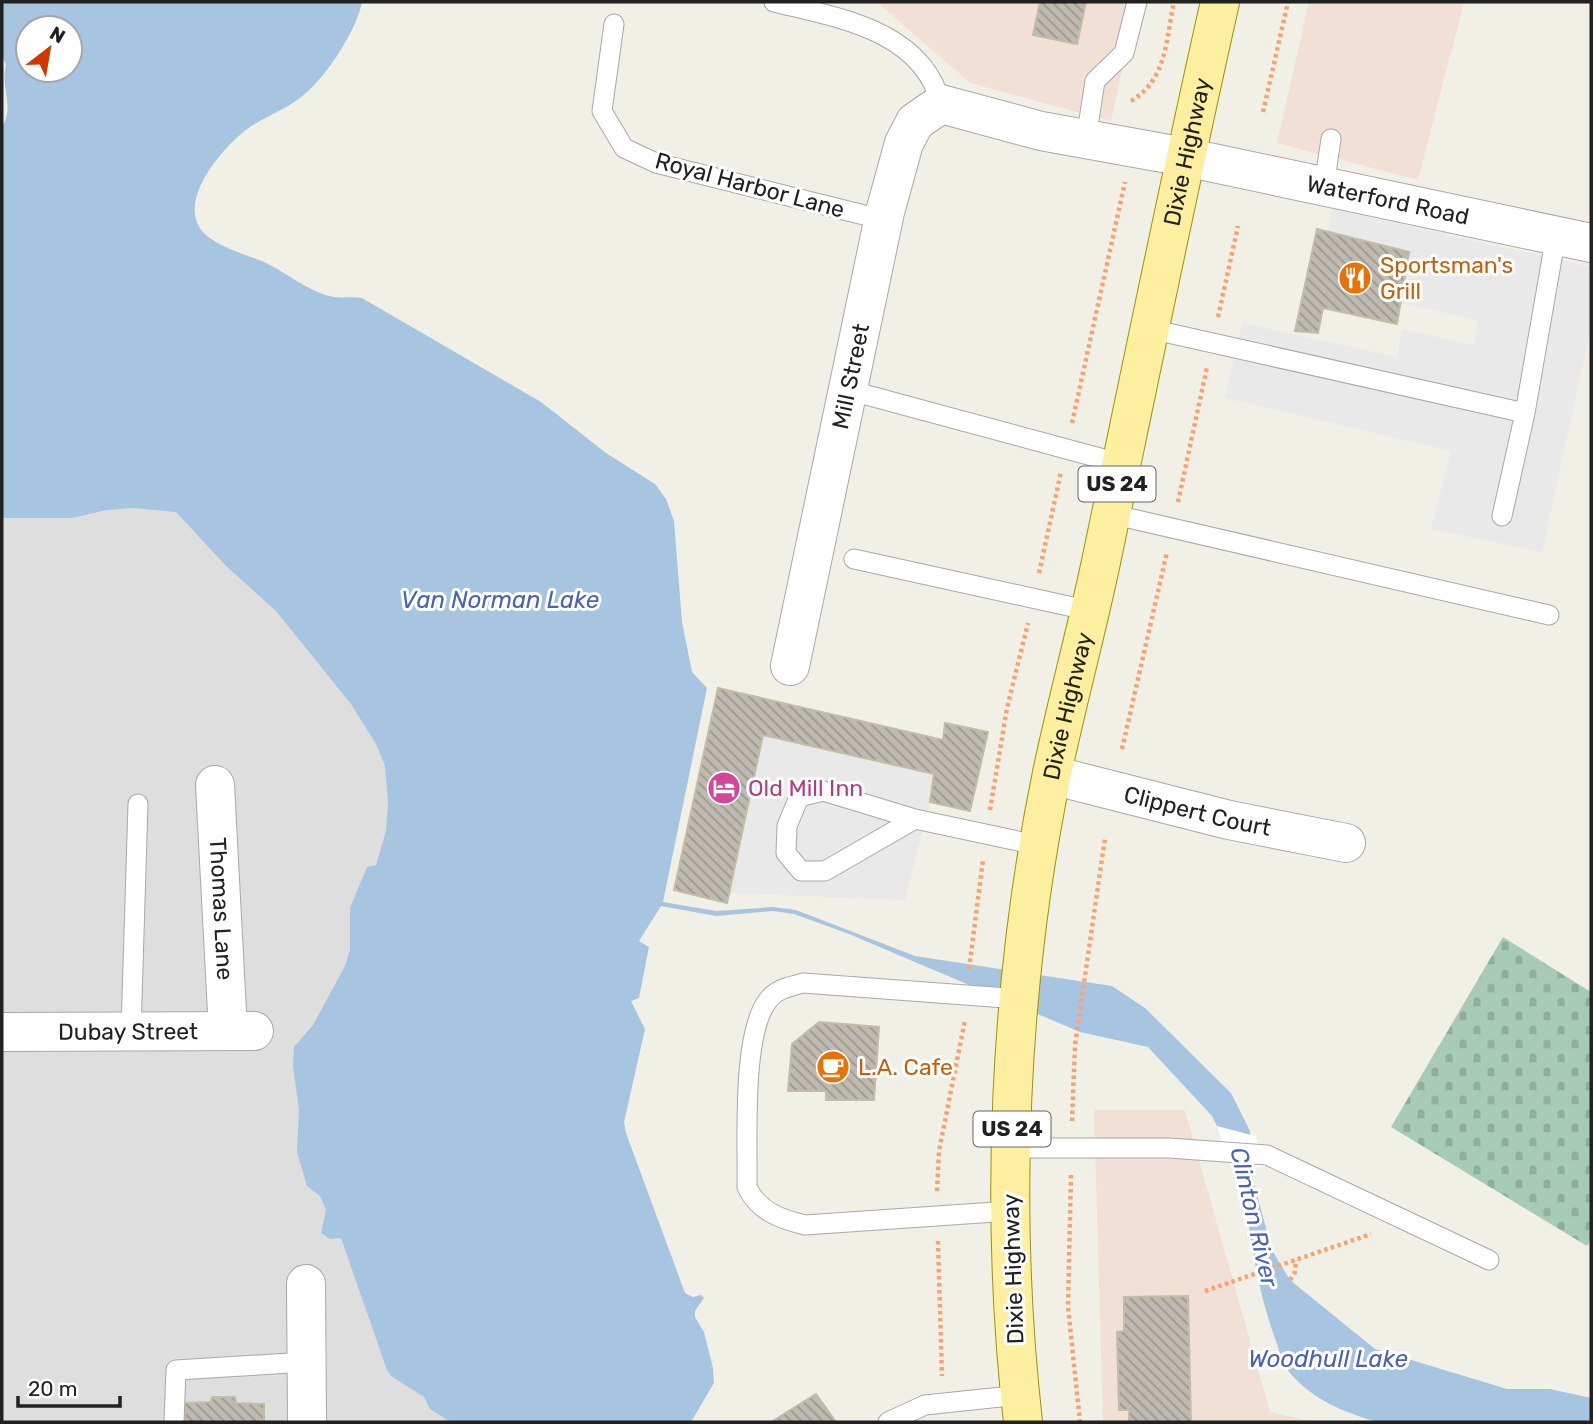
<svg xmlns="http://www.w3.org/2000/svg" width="1593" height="1424" viewBox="0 0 1593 1424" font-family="Rubik,sans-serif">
<defs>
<pattern id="cemetery-stones" width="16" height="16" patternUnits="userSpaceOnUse" patternTransform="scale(1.75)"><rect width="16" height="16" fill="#a7cbb6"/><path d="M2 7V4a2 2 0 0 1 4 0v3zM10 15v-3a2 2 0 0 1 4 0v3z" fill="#8fae9c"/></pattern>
<pattern id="building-back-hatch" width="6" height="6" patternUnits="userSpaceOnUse" patternTransform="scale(1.75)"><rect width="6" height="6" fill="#bebab0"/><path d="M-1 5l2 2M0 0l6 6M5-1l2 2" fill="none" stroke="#9a978f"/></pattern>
</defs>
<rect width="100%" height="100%" fill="#f1f0e7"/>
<path fill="#dfdede" d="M2,360L454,559L529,1422H2Z"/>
<path fill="#f2dfd6" d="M877,2H1137L1111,121L970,83Z
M1309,2H1464L1418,180L1277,143Z
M1094,1110H1185L1270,1412L1315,1422H1103Z"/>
<path fill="url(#cemetery-stones)" d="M1503,937L1591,992V1239L1587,1246L1391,1127Z"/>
<path fill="#e9e9e9" d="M1332,209L1591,267V329L1542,552L1431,529L1451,451L1225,398L1242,323L1397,357L1402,329L1473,345L1478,320L1400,303L1327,232Z
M763,735L934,774L930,802L905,900L729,893Z"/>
<path fill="#a7c4e0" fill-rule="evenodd" d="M2,2H362C357,29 328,74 307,92C291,107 271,114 253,125C226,142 171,204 206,235C220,247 241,253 259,260C283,269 304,290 330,296C340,299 351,296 362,298L541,402L606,453L655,484L666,499L674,521L682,622L692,672L707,688L663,902L716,911L773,907L796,910L915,956L1112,986L1145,1008L1231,1093L1250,1131L1253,1180L1272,1250L1290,1280L1375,1349L1507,1389H1550L1591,1398V1422H1378C1345,1413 1313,1400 1290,1373C1283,1365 1280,1354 1277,1344C1257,1290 1249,1237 1244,1181L1212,1116L1148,1047L1080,1032L849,934L794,914L773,911L716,916L661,906L639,941L649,947L639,998L631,1001L645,1029L624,1122L626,1133L685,1293L693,1297L701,1295L704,1298L695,1311V1317L704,1332L713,1368L714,1383L691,1422H450L430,1409L424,1397L391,1376L387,1370L341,1238L330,1239L321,1233L326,1210L320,1196L307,1186L297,1152L299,1109L293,1067L294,1047L313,1025L345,966L350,950V908L367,867L376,865L386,831L388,802L385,766L376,744L351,704L276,611L225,565L176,512L133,508L107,510L72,518H2V127C15,106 0,87 6,65L2,56ZM28,28H70V70H28Z"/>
<path fill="#fff" d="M1217,1126L1255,1136L1266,1166L1233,1171Z"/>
<path fill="url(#building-back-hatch)" stroke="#c3bca9" stroke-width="2" d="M1040,2H1086L1077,44L1033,35Z
M1317,229L1409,252L1397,324L1323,308L1318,333L1295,331Z
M718,688L943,740L945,723L988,732L970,811L930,802L934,774L763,735L727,903L674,890Z
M819,1022L879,1027L874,1100H826V1091H788L792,1044Z
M1188,1296L1191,1422H1129V1410H1119L1117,1332L1124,1331V1297Z
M816,1394L836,1422H771Z
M212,1397H235L236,1403L264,1404V1422H185V1403L211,1402Z"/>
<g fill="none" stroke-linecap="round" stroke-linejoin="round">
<defs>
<path id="lane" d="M774,2C839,18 922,30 941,104
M614,24L602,111L624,148L656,163L884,220
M1086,139L1095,81L1124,53L1137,2
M1324,186L1331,139
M1150,329L1525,413L1556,235
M848,390L1122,464
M1111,514L1549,615
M1502,516L1525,413
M854,559L1091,611
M915,819L825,871H801L786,853L787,826L799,797L823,791L915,819L1041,846
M131,1032L138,804
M1011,1148H1169L1267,1155L1489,1260
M1010,1211L805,1225C780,1219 758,1211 747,1187C748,1142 741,1032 769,999C778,988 790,987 803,983L1020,999
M174,1422L176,1370L307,1362
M888,1422L925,1405L1020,1395"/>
<g id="street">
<path id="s1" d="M790,666L885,212L904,143L915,122L941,104L1041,131L1185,157L1591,243"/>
<path id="s2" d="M1052,775L1229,820L1346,843"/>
<path id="s3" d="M215,785L228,1031"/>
<path id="s4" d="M2,1032L254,1031"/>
<path d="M306,1284L307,1422"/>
</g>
<g id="primary">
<path id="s5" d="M1023,1422C999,1210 1009,983 1052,773C1067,702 1086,633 1101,562C1140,375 1178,188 1220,2"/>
</g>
</defs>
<use href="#lane" stroke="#a8a8a8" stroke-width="21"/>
<use href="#street" stroke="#a8a8a8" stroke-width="40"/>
<use href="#primary" stroke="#9d9300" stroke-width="40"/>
<path stroke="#fda16c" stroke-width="4.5" stroke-dasharray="3.5 3.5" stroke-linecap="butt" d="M1131,101C1167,80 1166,39 1174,2
M1263,112L1288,2
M1218,317L1238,226
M1072,423L1125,182
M1178,502L1207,367
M1039,573L1061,472
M1122,749L1167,552
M990,810L1007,708L1028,623
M969,969L983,860
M1072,1121L1075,1045L1105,838
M1071,1175L1068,1307L1080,1422
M937,1191L939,1151L965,1020
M938,1241L942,1376
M1290,1280L1295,1272L1296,1260
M1205,1291L1371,1234"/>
<use href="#lane" stroke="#fff" stroke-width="19"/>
<use href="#street" stroke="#fff" stroke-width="38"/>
<use href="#primary" stroke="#feee9f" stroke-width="38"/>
</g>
<defs>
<symbol id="restaurant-disc" viewBox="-11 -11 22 22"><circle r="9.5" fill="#e8710a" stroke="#fff"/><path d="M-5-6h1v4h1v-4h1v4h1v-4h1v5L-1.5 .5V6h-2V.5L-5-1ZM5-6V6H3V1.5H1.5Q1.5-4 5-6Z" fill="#fff"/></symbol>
<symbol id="hotel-disc" viewBox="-11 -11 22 22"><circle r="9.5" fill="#d1479c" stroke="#fff"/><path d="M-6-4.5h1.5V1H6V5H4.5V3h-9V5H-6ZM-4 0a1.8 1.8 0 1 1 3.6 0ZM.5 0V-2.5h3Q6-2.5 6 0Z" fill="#fff"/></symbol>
<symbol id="cafe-disc" viewBox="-11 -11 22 22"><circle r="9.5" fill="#e8710a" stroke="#fff"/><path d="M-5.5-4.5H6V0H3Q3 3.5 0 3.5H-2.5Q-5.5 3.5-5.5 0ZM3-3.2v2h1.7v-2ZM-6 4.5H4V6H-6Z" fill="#fff"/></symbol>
</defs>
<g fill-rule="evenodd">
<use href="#restaurant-disc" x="1336" y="259" width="38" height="38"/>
<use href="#hotel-disc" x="705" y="769" width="38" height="38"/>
<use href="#cafe-disc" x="814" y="1048" width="38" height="38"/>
</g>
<g text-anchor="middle" stroke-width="6" stroke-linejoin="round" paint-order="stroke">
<g fill="#fff" stroke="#646464" stroke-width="2">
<rect x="1078.5" y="466.5" width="77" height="35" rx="5"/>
<rect x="973.5" y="1111.5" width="77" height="35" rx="5"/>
</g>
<g font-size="21" font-weight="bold" fill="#212121">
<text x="1117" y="491">US 24</text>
<text x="1012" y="1136">US 24</text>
</g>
<g font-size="23" fill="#212121" stroke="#fff">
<text dy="8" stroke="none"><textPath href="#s5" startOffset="1288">Dixie Highway</textPath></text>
<text transform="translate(750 185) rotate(15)" y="8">Royal Harbor Lane</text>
<text dy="8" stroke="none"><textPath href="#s1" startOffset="1048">Waterford Road</textPath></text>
<text dy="8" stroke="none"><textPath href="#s1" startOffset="296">Mill Street</textPath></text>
<text dy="8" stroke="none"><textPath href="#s5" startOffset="721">Dixie Highway</textPath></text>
<text dy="8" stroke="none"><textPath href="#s2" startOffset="150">Clippert Court</textPath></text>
<text dy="8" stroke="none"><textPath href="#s3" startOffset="124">Thomas Lane</textPath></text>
<text dy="8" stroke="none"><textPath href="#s4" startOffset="126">Dubay Street</textPath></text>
<text transform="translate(1013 1269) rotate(-92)" y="8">Dixie Highway</text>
</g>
<g font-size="23" fill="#c56008" stroke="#fff" text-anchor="start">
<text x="1380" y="273">Sportsman's<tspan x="1380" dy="26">Grill</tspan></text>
<text x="858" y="1075">L.A. Cafe</text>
</g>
<g font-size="23" fill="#b23c85" stroke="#fff" text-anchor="start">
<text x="748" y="796">Old Mill Inn</text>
</g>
<g font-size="24" font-style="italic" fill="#4962b4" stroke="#fff">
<text x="500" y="608">Van Norman Lake</text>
<text transform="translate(1254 1217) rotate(77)" y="8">Clinton River</text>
<text x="1328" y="1367">Woodhull Lake</text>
</g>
</g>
<rect width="1593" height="1424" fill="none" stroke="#212121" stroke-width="7"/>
<g transform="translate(49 49) rotate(31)"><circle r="33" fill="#ffffff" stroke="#a6a6a6" stroke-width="2"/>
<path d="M0-5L12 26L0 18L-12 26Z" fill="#d13700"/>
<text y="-10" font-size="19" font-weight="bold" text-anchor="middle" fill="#212121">N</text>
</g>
<path d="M18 1396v10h102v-10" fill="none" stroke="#212121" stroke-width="3.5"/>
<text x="28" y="1396" font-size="21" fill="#212121" stroke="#ffffff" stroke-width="5" paint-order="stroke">20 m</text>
</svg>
